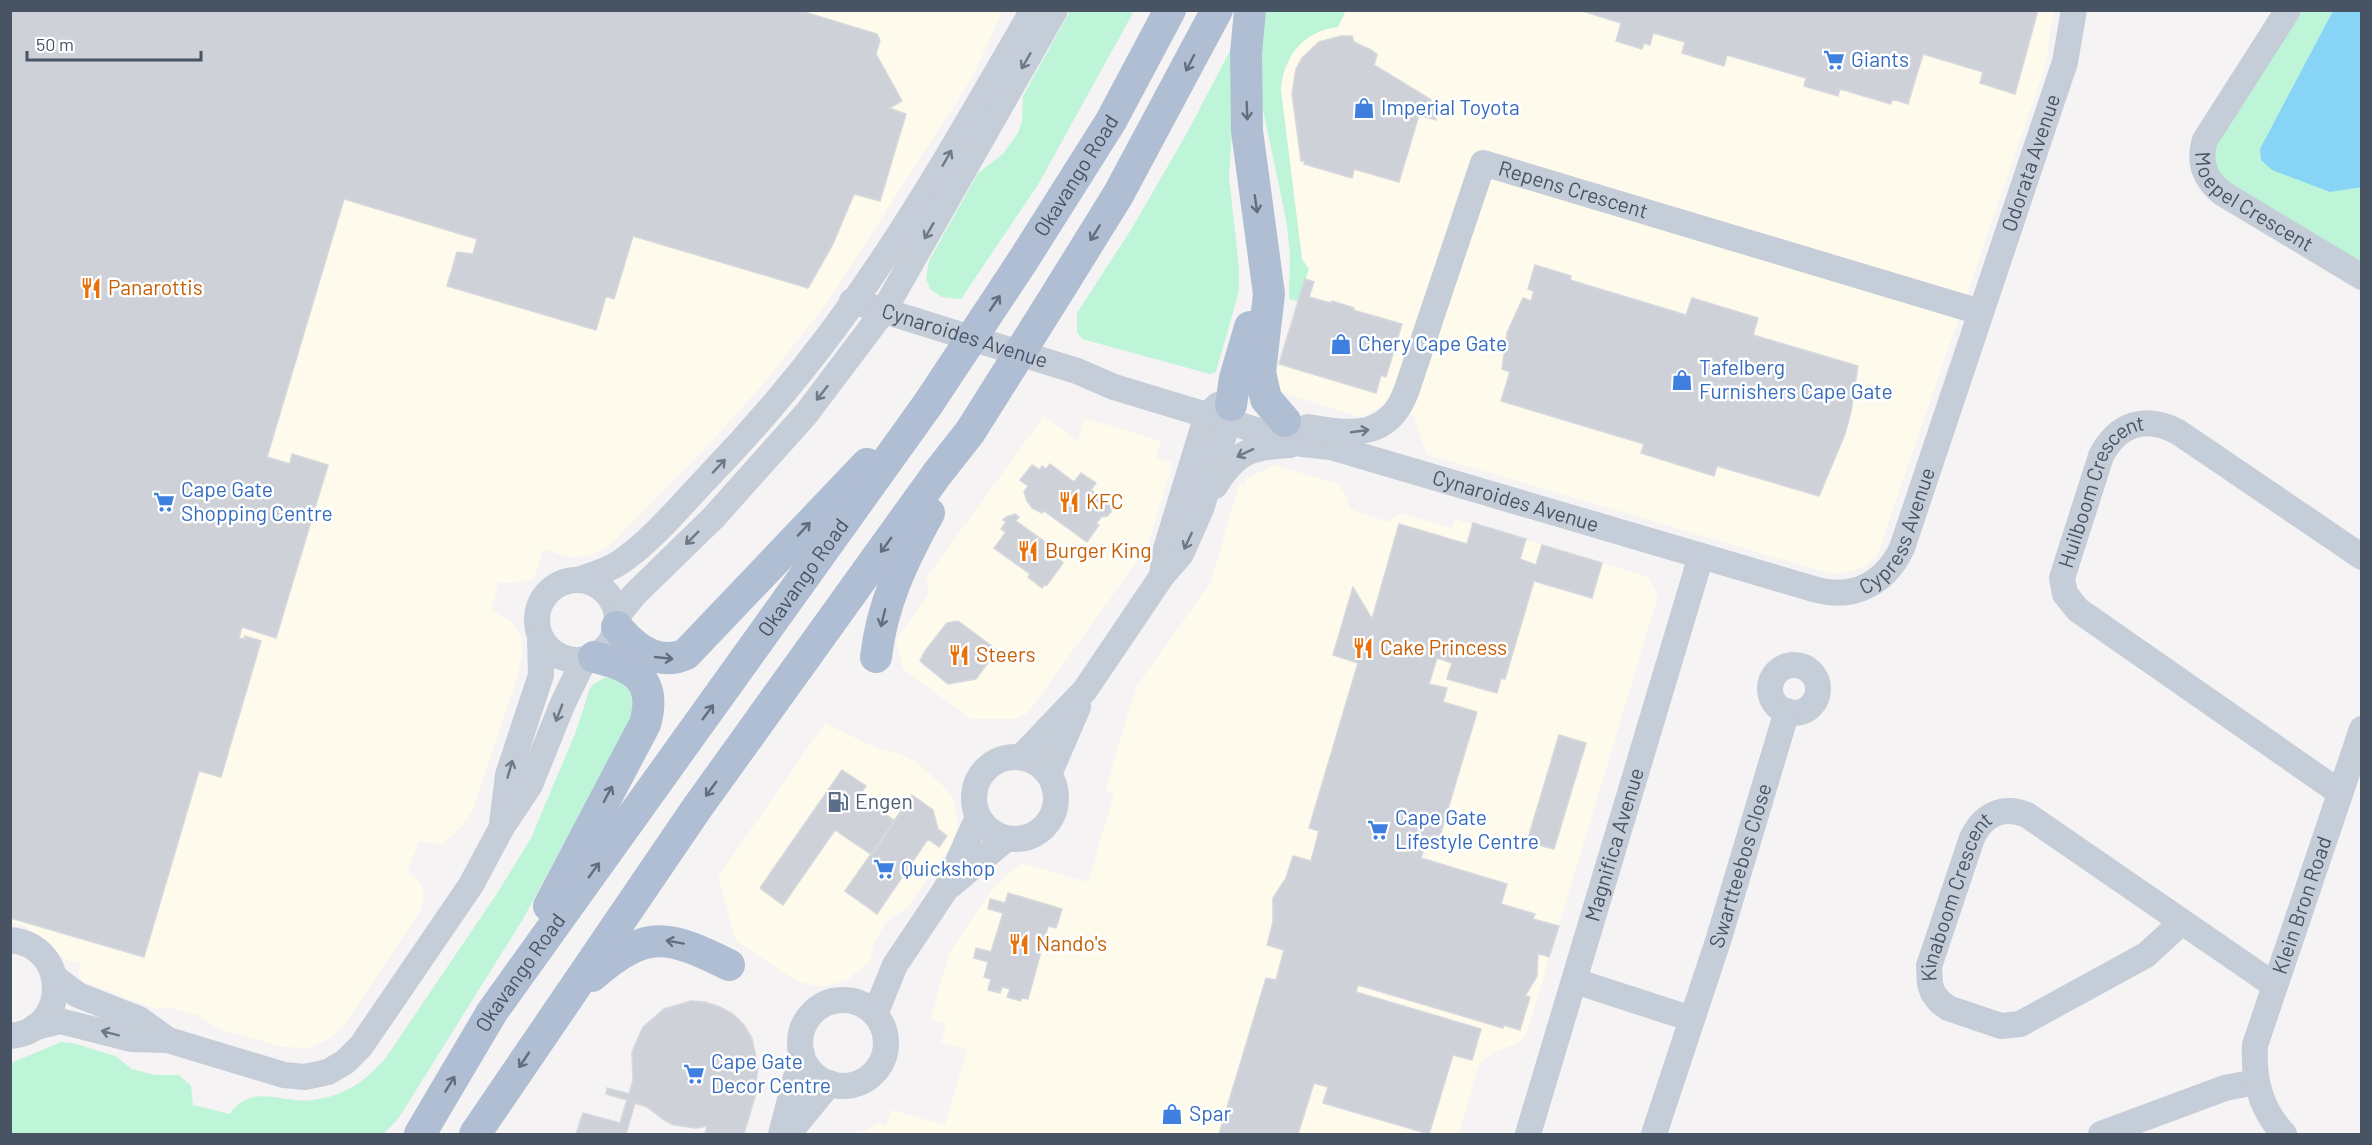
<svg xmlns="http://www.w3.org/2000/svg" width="2372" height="1145" viewBox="0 0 2372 1145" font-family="Barlow,sans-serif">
<rect width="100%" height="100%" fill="#f5f3f3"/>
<path fill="#fefbed" d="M11,11H1002L973,76L828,301L765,382L711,442L607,548L588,556L568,557L543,549L534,579L511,583L499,582L491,609L512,622L522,639V652L518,676L473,810L463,825L443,844L418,842L408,872L414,876L422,886L424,898L420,912L345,1024L330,1039L309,1048L283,1047L219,1029L198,1015L171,1008H153L87,983L80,979L78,974L81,963L67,960L25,926L11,923Z
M1340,11H2054L2045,67L1877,556L1865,566L1851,571L1832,574L1426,454L1414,416L1382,406L1367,415L1356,416L1289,395L1282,390L1275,380L1305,279V264L1302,259L1281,90L1282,79L1293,52L1307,37L1315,32L1338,27L1345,14Z
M1044,416L1078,441L1085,418L1161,441L1156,458L1173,463L1147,547L1028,713L1015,719H971L903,669L896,640L929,594L927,577Z
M1274,465L1338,484L1347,497L1350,509L1388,522L1400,513L1452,528L1455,519L1472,525L1473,523L1648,577L1658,596L1526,1035L1516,1044L1494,1052L1482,1061L1478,1067L1459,1134L1453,1132L1452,1134H857L878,1124L886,1126L892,1110L945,1125L967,1050L941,1042L946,1024L930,1020L949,954L993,888L1021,863L1088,882L1114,794L1105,791L1136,687L1211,582L1239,484L1244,485L1246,479Z
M825,723L876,748L897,753L916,762L943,786L953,798L958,824L952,844L906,909L888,920L875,940L869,963L847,980L827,986H814L801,982L789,976L736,941L718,877Z"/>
<path fill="#bef5d9" d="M1340,10L1345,13L1338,27C1304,31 1283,56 1281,90L1302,259L1309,269L1298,301L1289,299L1290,253L1286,219L1262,105L1261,59L1265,11Z
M1070,11H1134L1039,183L961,299L942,297L931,290L926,279L929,261L978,173L1003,154L1018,133L1022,121L1023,96Z
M2300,11H2361V264L2223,180L2211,154Z
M1233,45V115L1229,177L1239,268V291L1216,372L1210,374L1082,339L1077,332V313L1132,228L1187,133Z
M604,678C630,677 634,693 633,715L523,919L398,1119L383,1134H11V1063L61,1042L73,1043L115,1056L132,1069L155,1075H179L191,1086L193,1105L230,1114C251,1082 281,1104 312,1100C343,1097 368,1080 387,1056L496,895L531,838L575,734L590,688L594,684Z"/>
<path fill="#87d4f7" d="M2333,11H2361L2362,187L2330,192L2272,170L2261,160L2260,149Z"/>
<path fill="#ced1d8" stroke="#d6d8de" stroke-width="1.5" d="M10,10H798L877,34L880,40L876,54L902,101L889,108L906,114L880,201L854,194L833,244L808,288L633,236L614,299L606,296L596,330L447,286L457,252L473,254L477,239L344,199L267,457L290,464L292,454L328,465L276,638L242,627L239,638L244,639L245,636L261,641L221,777L199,771L144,957L10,918Z
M1579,10H2038L2015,94L1980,83L1983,72L1923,54L1908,104L1892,99L1891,104L1840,89L1838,96L1804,86L1806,78L1727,55L1724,66L1682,53L1685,42L1653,33L1650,45L1644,43L1642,49L1616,41L1621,23Z
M1341,36H1352L1354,42L1371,50L1377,54L1374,65L1430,99L1434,105L1436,120L1419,115L1399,182L1354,169L1352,178L1304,164L1305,161H1301L1292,93L1296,69L1302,58L1319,42Z
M1535,265L1571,276L1570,280L1686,315L1692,298L1758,318L1753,335L1858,366L1851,412L1845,434L1819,496L1717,466L1714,476L1641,453L1644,444L1501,401L1510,372L1502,369L1507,333L1523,298L1531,301L1534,291L1528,289Z
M1305,279L1314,282L1309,297L1331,303L1332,301L1354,308L1353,310L1402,324L1386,377L1381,375L1376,393L1279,364Z
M1050,464L1074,482L1081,473L1096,483L1091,490L1101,497L1099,500L1105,499L1111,504V512L1107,516L1101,517L1096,524L1099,525L1087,542L1044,511L1042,513L1032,508L1027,501L1024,492L1028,486L1020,480L1032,465L1040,470L1042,466L1046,469Z
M1015,514L1019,517L1016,521L1062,554L1060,558L1063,563L1047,585L1045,584L1042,588L1028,577L1030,574L994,548L1006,532L1001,529L1006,522L1003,520L1006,517Z
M1473,523L1526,539L1520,559L1536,565L1542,545L1602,563L1592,598L1534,581L1505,679L1501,678L1497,693L1447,679L1452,663L1437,658L1429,684L1447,688L1443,702L1477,712L1436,849L1425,845L1421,858L1507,884L1501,904L1535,914L1533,919L1559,926L1549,957L1538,953L1537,976L1525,996L1530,997L1520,1030L1504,1025L1503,1028L1358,985L1356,992L1481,1029L1472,1060L1453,1055L1429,1134L1323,1103L1328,1087L1314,1083L1298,1134H1219L1266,978L1276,980L1284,950L1267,945L1273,922V898L1286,878L1293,856L1311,861L1319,831L1309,828L1358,663L1333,655L1353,587L1372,619L1399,524L1467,544Z
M958,621L997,650L976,679L948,684L920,661L925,651L947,623Z
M1559,735L1586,743L1554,849L1527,842Z
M842,770L866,786L859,796L895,821L872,855L835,830L783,905L760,888Z
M912,795L933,810L938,829L947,836L939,847L928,839L877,914L845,891Z
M1008,893L1062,909L1056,928L1048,926L1028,999L1021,998V1001L1007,997L1010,989L1002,987L1000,993L988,990L991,979L984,977L988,962L974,958L976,948L991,952L1003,913L988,909L990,899L1005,903Z
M691,1001L705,1002L720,1007L733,1014L744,1025L752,1038L758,1067L756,1082L759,1083L744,1134H705L707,1126L696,1128L674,1125L664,1120L647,1107L635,1103L626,1134H576L583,1113L620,1123L627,1100L606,1094L607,1088L629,1094L633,1080L632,1052L643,1027L664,1009Z"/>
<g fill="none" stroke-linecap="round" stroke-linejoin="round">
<g stroke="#c5cdd8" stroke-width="26">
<path id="s1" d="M2288,10L2205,140C2198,162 2205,179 2222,193L2362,277"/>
<path id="s2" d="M852,301L1077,371L1114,387L1302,444L1331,447L1817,590C1855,600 1886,582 1902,548L2065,62L2074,10"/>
<path id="s3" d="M1308,427C1352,435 1390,439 1407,389L1483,163L1980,312"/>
<path d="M1215,486C1236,452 1250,447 1290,445"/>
<path d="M1162,576L1165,552L1207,415L1218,405"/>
<path d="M578,580C591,575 607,571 619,563C650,543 682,504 707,478C772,411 832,336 883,259C937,178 984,94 1033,10"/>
<circle cx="577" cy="620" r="40"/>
<path d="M617,616L635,594L714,517L806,414L883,312L1055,10"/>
<circle cx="1794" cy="689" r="24"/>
<circle cx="1015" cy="798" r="41"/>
<path d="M1021,757L1085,690L1162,576L1181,554L1201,509L1228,422L1230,405"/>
<path d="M1049,774L1078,707"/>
<path id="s4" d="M2339,792L2078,610L2065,594L2062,578L2101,456C2118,423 2146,415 2178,432L2362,557"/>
<path d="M502,824L508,775L541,675L540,637"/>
<path d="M951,885L1006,839"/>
<path id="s5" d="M2182,922L2146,955L2020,1024L2001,1026L1948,1008L1939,1001L1933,993L1930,984L1929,966L1972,838C1983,815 2003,805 2027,815L2274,985"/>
<path d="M10,940C70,945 70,1031 10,1036"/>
<path d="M55,978L78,995L139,1019L168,1040"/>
<path d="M1575,981L1692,1019"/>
<circle cx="843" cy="1043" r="43"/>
<path d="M875,1014L895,965L946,889L978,817"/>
<path d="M35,1027L60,1021L131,1039L168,1040L284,1075L305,1077L328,1072L345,1062L361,1046L471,885L502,827L530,785L563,703L584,660"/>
<path d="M781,1134L802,1054"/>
<path d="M788,1134L830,1083"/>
<path id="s6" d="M1528,1134L1701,556"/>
<path id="s7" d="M1654,1134L1719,938L1787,711"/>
<path d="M2101,1134L2225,1088L2256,1082"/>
<path id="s8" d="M2284,1134C2260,1109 2253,1079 2255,1045L2362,729"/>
</g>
<g stroke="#b0bed4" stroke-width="32">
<path d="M1250,10L1246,53L1247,131L1269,294L1260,372L1266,399L1285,421"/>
<path id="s9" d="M1022,262L1111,121L1170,10"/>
<path d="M1061,287L1118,195L1217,10"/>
<path d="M1231,405L1235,378L1250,327"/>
<path d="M617,627C634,648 658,667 686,654L867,464"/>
<path d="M876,657C882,604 903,560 929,513"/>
<path d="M549,906L645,724C658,679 633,666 594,657"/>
<path d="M592,976C647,928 668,935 729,965"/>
<path id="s10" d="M420,1134L492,1012L928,404"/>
<path d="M475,1134L697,808L937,474L970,432L982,413"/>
</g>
<path stroke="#b0bed4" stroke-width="32" d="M928,404L1022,262
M982,413L1061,287"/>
</g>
<defs><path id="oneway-shaft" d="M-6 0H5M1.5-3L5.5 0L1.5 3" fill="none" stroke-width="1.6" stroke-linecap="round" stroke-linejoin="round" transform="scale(1.5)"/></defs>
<g stroke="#6e7886">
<use href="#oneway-shaft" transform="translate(1026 61) rotate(120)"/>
<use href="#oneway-shaft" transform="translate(947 158) rotate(-60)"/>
<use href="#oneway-shaft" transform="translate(929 231) rotate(120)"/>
<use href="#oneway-shaft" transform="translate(822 393) rotate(128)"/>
<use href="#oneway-shaft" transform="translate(1360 431) rotate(-8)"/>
<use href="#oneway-shaft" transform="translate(1245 453) rotate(155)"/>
<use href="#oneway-shaft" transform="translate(719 466) rotate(-47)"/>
<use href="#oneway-shaft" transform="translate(692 538) rotate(135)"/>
<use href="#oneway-shaft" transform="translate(1188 541) rotate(115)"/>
<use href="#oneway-shaft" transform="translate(559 713) rotate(111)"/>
<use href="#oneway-shaft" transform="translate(510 769) rotate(-74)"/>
<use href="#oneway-shaft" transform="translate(110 1033) rotate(-165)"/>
</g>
<g stroke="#626e7f">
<use href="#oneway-shaft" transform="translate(1190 63) rotate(117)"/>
<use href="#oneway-shaft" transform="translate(1247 111) rotate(88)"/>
<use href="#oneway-shaft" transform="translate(1256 204) rotate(82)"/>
<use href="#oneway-shaft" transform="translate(1095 233) rotate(122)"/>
<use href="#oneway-shaft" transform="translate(995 303) rotate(-56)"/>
<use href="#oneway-shaft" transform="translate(804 529) rotate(-47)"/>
<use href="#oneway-shaft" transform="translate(886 545) rotate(126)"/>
<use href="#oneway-shaft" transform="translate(883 618) rotate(104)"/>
<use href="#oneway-shaft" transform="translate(664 658) rotate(6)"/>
<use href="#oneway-shaft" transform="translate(708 712) rotate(-54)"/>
<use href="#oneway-shaft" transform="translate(711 789) rotate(126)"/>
<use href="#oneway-shaft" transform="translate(608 794) rotate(-62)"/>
<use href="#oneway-shaft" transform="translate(594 870) rotate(-54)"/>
<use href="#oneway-shaft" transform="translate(675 942) rotate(-170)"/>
<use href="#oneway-shaft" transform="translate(524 1060) rotate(124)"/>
<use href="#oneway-shaft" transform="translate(450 1084) rotate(-59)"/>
</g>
<defs>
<symbol id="supermarket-bare" viewBox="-9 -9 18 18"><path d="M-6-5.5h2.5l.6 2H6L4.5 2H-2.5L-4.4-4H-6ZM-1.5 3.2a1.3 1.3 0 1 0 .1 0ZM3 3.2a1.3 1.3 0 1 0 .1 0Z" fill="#3f7fe0" stroke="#fff" stroke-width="2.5" paint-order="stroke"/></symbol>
<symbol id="shop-bare" viewBox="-9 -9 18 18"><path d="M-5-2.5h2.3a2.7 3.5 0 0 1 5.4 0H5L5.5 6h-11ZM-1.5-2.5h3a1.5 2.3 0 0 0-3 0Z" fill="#3f7fe0" stroke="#fff" stroke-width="2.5" paint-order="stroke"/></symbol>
<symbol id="restaurant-bare" viewBox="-9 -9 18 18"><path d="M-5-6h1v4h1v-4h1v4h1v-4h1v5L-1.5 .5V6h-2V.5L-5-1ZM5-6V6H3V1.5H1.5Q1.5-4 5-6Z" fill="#e8710a" stroke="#fff" stroke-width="2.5" paint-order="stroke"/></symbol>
<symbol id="fuel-bare" viewBox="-9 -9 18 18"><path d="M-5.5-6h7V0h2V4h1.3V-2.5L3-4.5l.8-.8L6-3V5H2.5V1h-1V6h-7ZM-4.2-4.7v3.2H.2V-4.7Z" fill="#5c6f8a" stroke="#fff" stroke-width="2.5" paint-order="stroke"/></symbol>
</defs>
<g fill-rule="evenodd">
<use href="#supermarket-bare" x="1819" y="45" width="30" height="30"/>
<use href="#shop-bare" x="1349" y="93" width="30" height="30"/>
<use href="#restaurant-bare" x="76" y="273" width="30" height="30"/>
<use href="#shop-bare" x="1326" y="329" width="30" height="30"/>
<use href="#shop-bare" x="1667" y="365" width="30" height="30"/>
<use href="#supermarket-bare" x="149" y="487" width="30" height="30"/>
<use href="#restaurant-bare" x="1054" y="487" width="30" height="30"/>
<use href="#restaurant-bare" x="1013" y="536" width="30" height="30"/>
<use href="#restaurant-bare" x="1348" y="633" width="30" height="30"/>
<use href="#restaurant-bare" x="944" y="640" width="30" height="30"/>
<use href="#fuel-bare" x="823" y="787" width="30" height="30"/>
<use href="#supermarket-bare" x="1363" y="815" width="30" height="30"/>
<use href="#supermarket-bare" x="869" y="854" width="30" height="30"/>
<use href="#restaurant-bare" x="1004" y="929" width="30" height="30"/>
<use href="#supermarket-bare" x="679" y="1059" width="30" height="30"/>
<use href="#shop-bare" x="1157" y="1099" width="30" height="30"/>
</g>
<g text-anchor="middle" stroke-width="5" stroke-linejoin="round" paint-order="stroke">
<g font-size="21" fill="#366cbe" stroke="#fff" text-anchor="start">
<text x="1851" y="67">Giants</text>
<text x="1381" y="115">Imperial Toyota</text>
<text x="1358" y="351">Chery Cape Gate</text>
<text x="1699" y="375">Tafelberg<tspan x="1699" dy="24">Furnishers Cape Gate</tspan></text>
<text x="181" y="497">Cape Gate<tspan x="181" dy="24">Shopping Centre</tspan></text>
<text x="1395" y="825">Cape Gate<tspan x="1395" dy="24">Lifestyle Centre</tspan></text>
<text x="901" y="876">Quickshop</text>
<text x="711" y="1069">Cape Gate<tspan x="711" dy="24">Decor Centre</tspan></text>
<text x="1189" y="1121">Spar</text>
</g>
<g font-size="21" fill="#485363" stroke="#fff">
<text dy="7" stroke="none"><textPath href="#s2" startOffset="1518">Odorata Avenue</textPath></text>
<text dy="7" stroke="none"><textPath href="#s9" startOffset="102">Okavango Road</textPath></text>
<text dy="7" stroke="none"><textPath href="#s3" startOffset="452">Repens Crescent</textPath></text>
<text dy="7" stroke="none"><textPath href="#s1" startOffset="242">Moepel Crescent</textPath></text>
<text dy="7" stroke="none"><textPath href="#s2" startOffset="118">Cynaroides Avenue</textPath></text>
<text dy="7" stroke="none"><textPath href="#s4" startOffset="453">Huilboom Crescent</textPath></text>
<text dy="7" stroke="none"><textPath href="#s2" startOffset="694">Cynaroides Avenue</textPath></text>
<text dy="7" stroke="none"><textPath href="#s2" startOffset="1124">Cypress Avenue</textPath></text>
<text dy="7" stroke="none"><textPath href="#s10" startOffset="676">Okavango Road</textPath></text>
<text dy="7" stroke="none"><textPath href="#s6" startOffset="302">Magnifica Avenue</textPath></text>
<text dy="7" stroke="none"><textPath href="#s7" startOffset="282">Swartteebos Close</textPath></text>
<text dy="7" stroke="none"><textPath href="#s5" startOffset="390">Kinaboom Crescent</textPath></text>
<text dy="7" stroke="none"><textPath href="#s8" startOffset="244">Klein Bron Road</textPath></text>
<text dy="7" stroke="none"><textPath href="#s10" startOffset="190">Okavango Road</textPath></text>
</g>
<g font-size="21" fill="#c56008" stroke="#fff" text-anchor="start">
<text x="108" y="295">Panarottis</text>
<text x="1086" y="509">KFC</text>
<text x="1045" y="558">Burger King</text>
<text x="1380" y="655">Cake Princess</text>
<text x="976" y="662">Steers</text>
<text x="1036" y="951">Nando's</text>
</g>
<g font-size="21" fill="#4e5e75" stroke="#fff" text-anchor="start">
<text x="855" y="809">Engen</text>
</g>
</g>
<rect width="2372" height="1145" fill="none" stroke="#485363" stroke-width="24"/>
<path d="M27 51v9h174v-9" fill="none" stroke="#485363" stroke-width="3"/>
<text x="36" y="51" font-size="18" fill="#485363" stroke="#ffffff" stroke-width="4.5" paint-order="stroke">50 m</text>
</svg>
